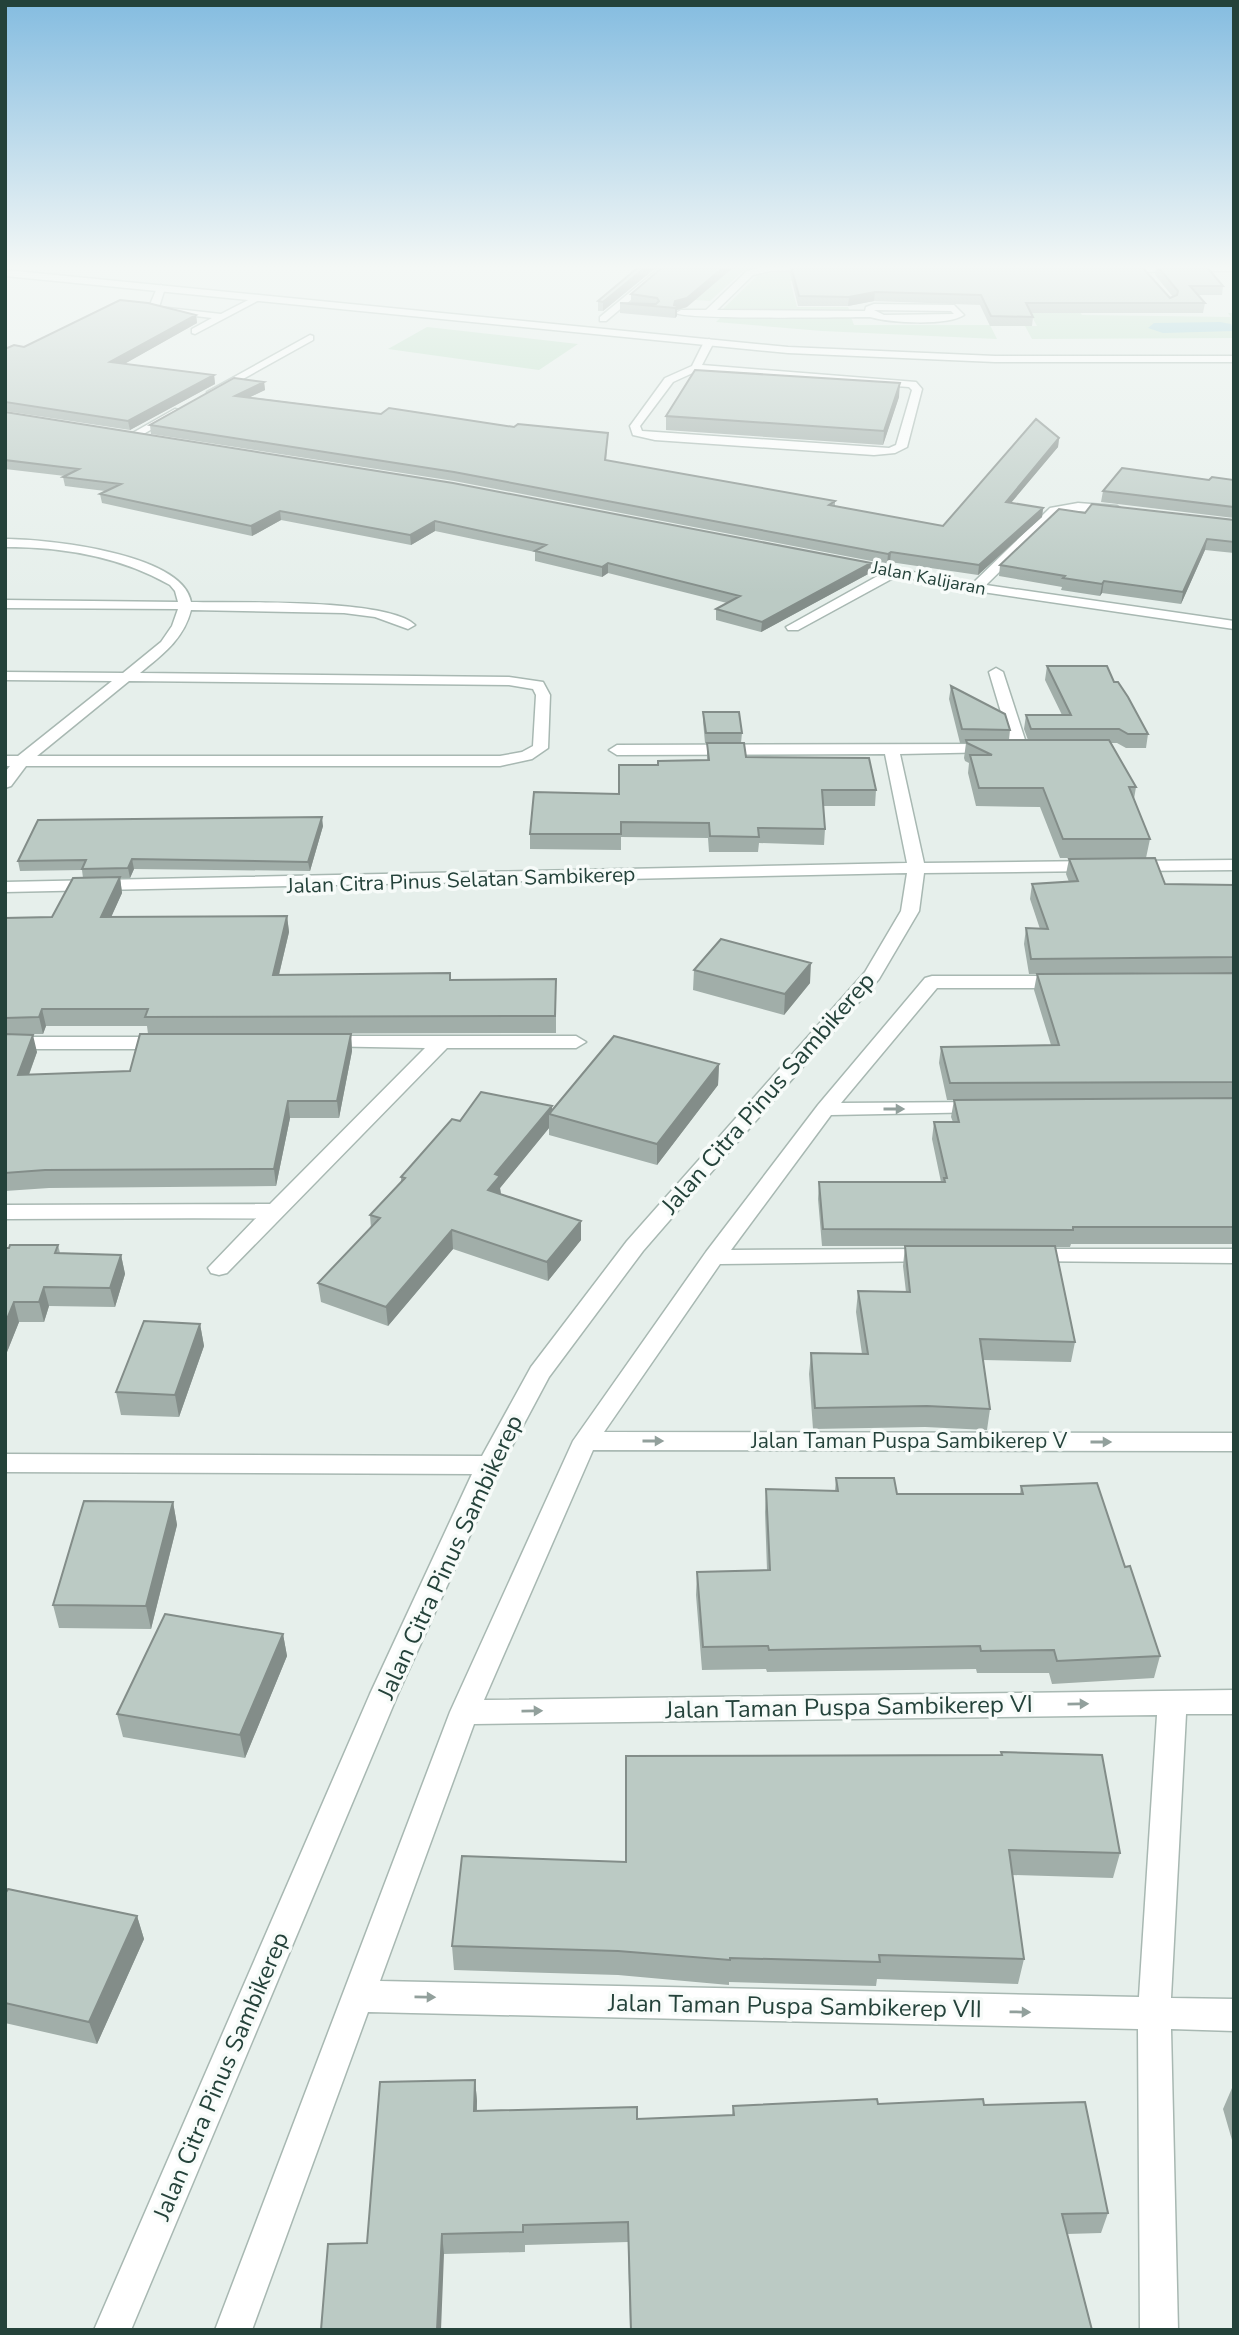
<svg xmlns="http://www.w3.org/2000/svg" width="1239" height="2335" viewBox="0 0 1239 2335" font-family="'Nunito Sans',sans-serif">
<rect width="100%" height="100%" fill="#e6efeb"/>
<path fill="#bfe0c8" d="M703,266H768L743,271L710,301L667,298Z
M794,270L883,280L790,281L797,307H848L850,312L723,309L758,275Z
M1060,283L1082,315L1231,317L1228,313H1234V338L1032,339L1025,326H1037L1019,293Z
M721,317H851L854,325H990L997,339L822,331L716,322Z
M427,327L578,344L539,370L388,349Z"/>
<path fill="#8ec9d4" d="M1220,322L1231,324L1234,331L1163,333L1148,328L1154,323Z"/>
<g fill="none" stroke-linecap="round" stroke-linejoin="round">
<defs>
<path id="service" d="M662,266H671L606,321H600V317Z
M767,266L823,267L819,270L770,271L753,275L717,310L865,311L866,307L874,304L954,305L964,315C947,326 890,323 870,317C843,317 688,320 676,313L681,310H706L747,271ZM874,310L951,311L954,314L884,315Z
M1172,266L1175,271L1142,272L1138,269L1142,266Z
M1199,266H1234V271H1196Z
M161,285L165,288L159,307L221,314L258,295L265,297L195,334L192,333V329L212,318L154,311L149,307L157,288Z
M709,339L714,342L702,365L916,382L922,389L907,447L895,453L874,455L655,440L633,435L630,426L665,378L692,366L704,342ZM697,371L909,387L912,390L896,445L889,448L642,431L640,426L673,382Z"/>
<path id="minor" d="M310,335L313,336V340L216,394L207,392Z
M175,409L179,410V414L138,437L129,435Z
M1078,503L1117,506L1123,510L1117,514L1078,511L1058,514L986,585L1234,621V629L976,591L897,576L798,630H788L786,627L883,573L841,565V559L973,583L1050,508Z
M5,539C46,539 183,553 191,602C235,603 387,598 415,625L408,629L375,617L344,613L191,610C184,639 162,655 140,673L509,677L543,682L550,695L548,748L532,759L500,766H26L11,786L5,788V772L10,766H5V756H18L112,681L5,680V672L123,673L161,642L172,626L178,609L5,608V600L178,602L175,591L170,585C119,556 63,547 5,547ZM129,681L509,685L533,689L536,695L533,746L522,752L500,756H37Z
M996,668L1003,672L1028,749L1025,752L1020,754L1012,749L989,672Z
M993,744L1001,749L998,752L900,754L924,863L1095,861L1103,866L1095,871L924,873L919,911L879,979L643,1251L549,1377L502,1465L398,1694L131,2330H94L370,1694L472,1474L5,1472V1454L482,1456L531,1367L627,1241L865,972L901,911L907,873L5,892V882L907,863L885,754L617,755L609,750L617,745Z
M1234,860V870L1131,871L1123,866L1131,861Z
M932,976H1064L1073,982L1064,988H937L841,1103L981,1102L988,1104L991,1108L988,1112L831,1115L731,1250L931,1249L939,1251L942,1256L939,1261L720,1264L604,1432L1234,1433V1451L593,1450L484,1700L1234,1690V1714H1186L1171,1998L1234,1999V2031L1171,2029L1178,2330H1140L1138,2029L368,2012L252,2330H215L450,1712L573,1441L706,1252L818,1105L925,978ZM1157,1715L1139,1997L380,1981L474,1724Z
M322,1036H576L586,1042L576,1048H447L227,1273L219,1275L211,1273L208,1268L256,1218L5,1219V1205L270,1204L425,1048L315,1046L312,1042Z
M5,1037H164L174,1043L164,1049H5Z
M1029,1249H1234V1263L1021,1261L1018,1256L1021,1251Z"/>
<path id="tertiary" d="M5,270L788,347L995,356H1234V362H995L788,353L5,276Z"/>
</defs>
<use href="#service" stroke="#a8b8b2" stroke-width="3"/>
<use href="#minor" stroke="#a8b8b2" stroke-width="3"/>
<use href="#tertiary" stroke="#a8b8b2" stroke-width="3"/>
<use href="#service" fill="#fff" fill-rule="evenodd"/>
<use href="#minor" fill="#fff" fill-rule="evenodd"/>
<use href="#tertiary" fill="#fff" fill-rule="evenodd"/>
</g>
<path fill="#a1aea9" d="M640,266H658L603,311H598V301Z
M664,266L687,307L677,310V316L675,318L620,313V303H631V294Z
M791,266H1141L1170,298L1173,297L1155,275L1156,266L1223,286L1222,295H1198L1205,303L1203,313H1031L1033,317L1032,326H990L980,305L874,301L848,306H798L790,273Z
M196,315L197,323L124,364L214,375L215,384L130,430L5,411V349L24,347Z
M264,382L265,390L250,397L381,414L514,427L608,433L606,461L835,501V506L943,526L1059,438L1058,447L1011,503L1043,508L1042,517L978,575L890,562L887,564L454,481L151,434L150,425Z
M899,397L883,445L666,430V416Z
M5,412L871,563L870,573L761,632L716,620V609L727,603L608,573L602,577L535,561V552L435,531L411,545L281,520L252,536L102,503L100,494L105,491L65,486L63,477L65,476L5,469Z
M1209,480H1234V518L1101,502L1103,491Z
M1085,513L1234,520V553L1205,550L1181,604L1102,593L1100,596L1061,590L1062,587L999,576L1000,565Z
M1047,666L1114,682L1148,734L1146,748H1126L1117,743H1111L1136,787L1134,799L1150,839L1146,858H1060L1040,807L976,806L968,773L969,763L965,761L964,758L966,743H960L949,699L951,686L1010,730L1009,740H1028L1024,729L1026,715H1062L1045,680Z
M703,712L742,733L741,743H705L703,721Z
M707,743L746,757L876,790L875,806H823L825,829L824,845L759,843L758,852H709L708,838L621,837V850L530,849V834L619,794L658,765V761L707,760Z
M323,826L310,871L134,869L130,878H120L122,893L111,917L287,916L289,932L279,975L451,980L556,996V1033L148,1034L147,1026H46L43,1034H20L37,1052L29,1075L130,1071L351,1034L352,1051L339,1118H290L276,1186L49,1188L5,1191V918L52,917L83,878L82,870L20,871L18,861Z
M1069,859L1165,884L1234,885V972L1029,974L1024,944L1026,928L1040,929L1030,899L1032,884L1069,882L1066,874Z
M694,970L810,983L784,1015L693,990Z
M1234,973V1244H1071L1070,1247H1055L1075,1342L1071,1362L983,1360L990,1409L987,1430L925,1427L813,1429L809,1374L811,1353L862,1354L856,1312L858,1291L906,1292L903,1266L905,1246H822L818,1199L819,1182H941L932,1139L934,1122H953L951,1117L954,1100L1228,1098L947,1100L939,1063L941,1047L1051,1045L1034,990L1037,974Z
M719,1064L718,1085L657,1165L549,1135V1128L500,1188L501,1194L581,1221V1240L548,1281L453,1249L388,1326L321,1302L318,1283L371,1228L370,1215L401,1182V1177L460,1121L552,1110Z
M58,1245L60,1253L121,1255L125,1274L115,1307L49,1306L44,1322H19L5,1357L9,1248Z
M200,1324L204,1346L179,1417L121,1415L116,1392Z
M836,1478L897,1494H1020L1021,1486L1125,1567L1160,1656L1154,1678L1052,1684L1049,1673H977L976,1669L767,1672L766,1669L702,1670L696,1595L697,1572L767,1570L765,1512L766,1489L835,1491Z
M173,1502L177,1525L151,1629L59,1628L53,1605Z
M283,1634L287,1656L245,1758L123,1737L117,1714Z
M1001,1752L1120,1853L1113,1878L1012,1875L1024,1959L1018,1984L877,1979L876,1986L729,1982V1985L618,1975L454,1970L452,1946L626,1862L1001,1755Z
M5,1894L137,1916L144,1939L97,2044L5,2023Z
M475,2080L477,2101V2111L637,2119L732,2115L733,2106L878,2104L984,2105L1108,2213L1101,2233L1067,2234L1092,2330H630L628,2242L525,2245V2252L444,2254L367,2243Z
M1232,2088H1234V2147L1223,2109Z"/>
<path fill="#838d89" d="M647,266H658L603,311V302Z
M725,266H735L687,307L677,310V316L675,318V308L674,305L675,301Z
M875,292L874,301L848,306L849,297Z
M196,315L197,323L112,371L110,362Z
M214,375L215,384L130,430L128,421Z
M264,382L265,390L236,404L235,396Z
M900,383L899,397L883,445L884,431Z
M1059,438L1058,447L1004,511L1006,502Z
M1043,508L1042,517L978,575L979,565Z
M280,511L281,520L252,536L251,526Z
M435,521V531L411,545L410,535Z
M1207,539L1205,550L1181,604L1183,592Z
M891,552L890,562L887,564L888,554Z
M608,563V573L602,577V567Z
M871,563L870,573L761,632L762,622Z
M1104,581L1102,593L1100,596L1102,584Z
M322,817L323,826L310,871L308,862Z
M132,859L134,869L130,878L128,868Z
M120,877L122,893L104,933L101,917Z
M287,916L289,932L275,991L273,975Z
M811,963L810,983L784,1015L785,994Z
M42,1009L46,1026L43,1034L39,1017Z
M351,1034L352,1051L339,1118L337,1101Z
M33,1035L37,1052L22,1093L18,1075Z
M719,1064L718,1085L657,1165V1144Z
M288,1101L290,1118L276,1186L274,1169Z
M552,1106V1115L549,1114V1128L500,1188L501,1195L488,1190L495,1174Z
M581,1221V1240L548,1281L547,1262Z
M452,1230L453,1249L388,1326L386,1307Z
M121,1255L125,1274L115,1307L110,1288Z
M44,1287L49,1306L44,1322L39,1302Z
M14,1302L19,1322L5,1357V1324Z
M200,1324L204,1346L179,1417L175,1395Z
M173,1502L177,1525L151,1629L146,1606Z
M283,1634L287,1656L245,1758L240,1735Z
M137,1916L144,1939L97,2044L89,2022Z
M475,2080L477,2101L476,2132L474,2111Z
M442,2234L444,2254L441,2330H437Z"/>
<path fill="#bbcac4" stroke="#838d89" stroke-width="2" d="M640,266H647L603,302L598,301Z
M664,266H725L687,298L675,301L674,305L677,306L675,308L620,303L656,304L659,301L657,298L631,294Z
M791,266H1141L1170,298L1177,295L1178,291L1157,266H1206L1223,286H1190L1205,303H1026L1033,317L991,316L981,295L875,292L849,297L799,296Z
M120,300L148,303L196,315L110,362L214,375L128,421L5,402V349L14,345L24,347Z
M695,370L900,383L884,431L666,416Z
M234,378L264,382L235,396L381,414L389,408L514,427L518,424L608,433L605,460L835,501L829,505L943,526L1036,419L1059,438L1006,502L1043,508L979,565L891,552L888,554L454,472L150,425Z
M5,412L453,483L871,563L762,622L716,609L740,596L608,563L602,567L535,551L546,545L435,521L410,535L280,511L251,526L100,494L121,484L63,477L79,469L5,460Z
M1122,468L1209,480L1212,477L1234,480V507L1103,491Z
M1092,504L1234,520V542L1207,539L1183,592L1104,581L1102,584L1063,578L1065,576L1000,565L1059,509L1085,513Z
M1047,666H1107L1114,682H1118L1128,697L1148,734H1128L1119,729H1031L1026,715H1071Z
M951,686L1005,714L1010,730L962,729Z
M703,712H739L742,733H706Z
M966,740H1109L1136,787H1129L1150,839H1063L1043,788H979L970,755H992L967,743Z
M707,743H744L746,757L869,758L876,790H822L825,829L758,828L759,837L710,836L709,823L621,822V834H530L534,792L619,794V765H658V761L709,760Z
M322,817L308,862L132,859L128,868L82,869L86,860L18,861L38,820Z
M1155,858L1165,884L1234,885V957L1031,959L1026,928L1048,929L1032,884L1078,881L1069,859Z
M120,877L101,917L287,916L273,975L450,973V980L556,979L555,1016L145,1017L148,1009H42L39,1017L5,1018V918L52,917L73,878Z
M721,939L811,963L785,994L694,970Z
M1234,973V1082L950,1083L941,1047L1059,1045L1037,974Z
M5,1034L33,1035L18,1075L130,1071L140,1034H351L337,1101H288L274,1169L45,1170L5,1173Z
M614,1036L719,1064L657,1144L549,1114Z
M481,1092L552,1106L495,1174L500,1176L488,1190L581,1221L547,1262L452,1230L386,1307L318,1283L380,1218L370,1215L405,1178L401,1177L452,1119L460,1121Z
M1234,1098V1227H1073V1230L823,1229L819,1182H945L944,1178H947L934,1122H959L954,1100Z
M10,1245H58L55,1253L121,1255L110,1288L44,1287L39,1302H14L5,1324V1248H9Z
M905,1246H1055L1075,1342L980,1339L990,1409L927,1406L815,1408L811,1353L868,1354L858,1291L910,1292Z
M144,1321L200,1324L175,1395L116,1392Z
M836,1478H894L897,1494H1023L1021,1486L1097,1483L1125,1567L1130,1566L1160,1656L1057,1661L1054,1650L981,1651L980,1646L769,1650L768,1646L703,1647L697,1572L770,1570L766,1489L838,1491Z
M84,1501L173,1502L146,1606L53,1605Z
M165,1614L283,1634L240,1735L117,1714Z
M1001,1752L1102,1755L1120,1853L1009,1850L1024,1959L879,1955L880,1962L730,1958V1960L618,1951L452,1946L462,1856L626,1862V1756L1002,1755Z
M8,1889L137,1916L89,2022L5,2003V1894Z
M475,2080L474,2111L637,2107V2119L734,2115L733,2106L877,2099L878,2104L983,2099L984,2105L1085,2102L1108,2213L1062,2214L1092,2330H631L628,2222L523,2225V2232L442,2234L437,2330H321L328,2244L367,2243L380,2082Z"/>
<defs><path id="oneway-solid" d="M-6-.8H1V-3.2L6.5 0L1 3.2V.8H-6Z" transform="scale(1.75)"/></defs>
<g fill="#92a09c">
<use href="#oneway-solid" transform="translate(894 1109)"/>
<use href="#oneway-solid" transform="translate(653 1441)"/>
<use href="#oneway-solid" transform="translate(1101 1442)"/>
<use href="#oneway-solid" transform="translate(1078 1704) rotate(-1)"/>
<use href="#oneway-solid" transform="translate(532 1711) rotate(-1)"/>
<use href="#oneway-solid" transform="translate(425 1997) rotate(1)"/>
<use href="#oneway-solid" transform="translate(1020 2012) rotate(1)"/>
</g>
<linearGradient id="sky" x2="0" y2="1"><stop stop-color="#84bce0"/><stop offset="0.45" stop-color="#f4f8f6"/><stop offset="1" stop-color="#f4f8f6" stop-opacity="0"/></linearGradient>
<rect width="1239" height="593" fill="url(#sky)"/>
<g text-anchor="middle" stroke-width="7" stroke-linejoin="round" paint-order="stroke">
<g font-size="18" fill="#24423a" stroke="#f7fbf9">
<text transform="translate(929 578) rotate(11)" y="6">Jalan Kalijaran</text>
</g>
<g font-size="21" fill="#24423a" stroke="#f7fbf9">
<text transform="translate(461 880) rotate(-2)" y="7">Jalan Citra Pinus Selatan Sambikerep</text>
<text x="909" y="1448">Jalan Taman Puspa Sambikerep V</text>
</g>
<g font-size="24" fill="#24423a" stroke="#f7fbf9">
<text transform="translate(768 1093) rotate(-49)" y="8">Jalan Citra Pinus Sambikerep</text>
<text transform="translate(450 1557) rotate(-65)" y="8">Jalan Citra Pinus Sambikerep</text>
<text transform="translate(849 1707) rotate(-1)" y="8">Jalan Taman Puspa Sambikerep VI</text>
<text transform="translate(795 2006) rotate(1)" y="8">Jalan Taman Puspa Sambikerep VII</text>
<text transform="translate(221 2076) rotate(-67)" y="8">Jalan Citra Pinus Sambikerep</text>
</g>
</g>
<rect width="1239" height="2335" fill="none" stroke="#24423a" stroke-width="14"/>
</svg>
